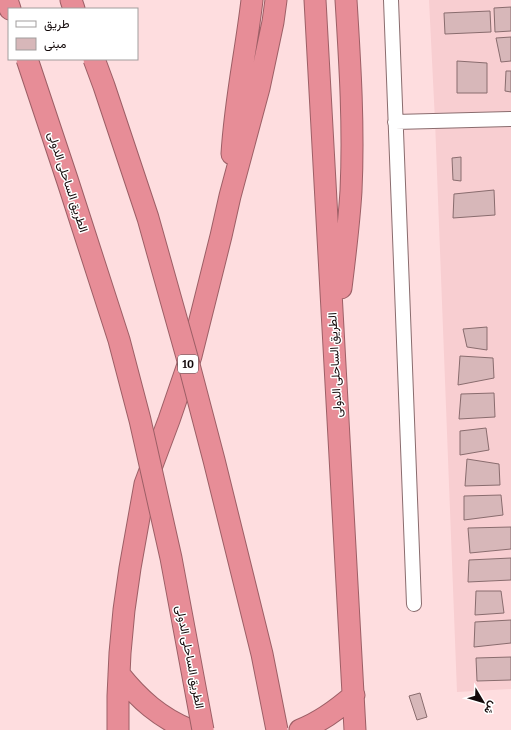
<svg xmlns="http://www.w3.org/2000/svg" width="511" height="730" viewBox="0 0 511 730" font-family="Bitter,Vazirmatn,serif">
<rect width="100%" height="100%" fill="#fedddf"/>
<path fill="#f8ced1" d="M429,0H511V689L457,692L435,121Z"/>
<path fill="#d7b7b9" stroke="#896c6e" d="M511,7V31L495,32L494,8Z
M490,11L491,32L445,34L444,13Z
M511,37V61L501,62L496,38Z
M457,61L487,63V93H457Z
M506,71H511V92L505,91Z
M461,157V181L453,180L452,158Z
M494,190L495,215L453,218L454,194Z
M487,327V350L467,347L463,329Z
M460,356L493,358L494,378L458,385Z
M494,393L495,417L459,419L461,394Z
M486,428L489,450L460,455V431Z
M467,459L499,464L500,485L465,486Z
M501,495L503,515L464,520V496Z
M511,527V549L470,553L468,528Z
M511,558V580L468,582L469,560Z
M476,591H501L504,613L475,615Z
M511,620V643L474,647L475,622Z
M511,657V680L477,681L476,658Z
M420,693L427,717L417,720L409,696Z"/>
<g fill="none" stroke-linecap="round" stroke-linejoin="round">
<defs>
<path id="minor" d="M391,0L414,604
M395,122L511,119"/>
<path id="highway" d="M7,0L10,9
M71,0L74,9
M315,0L355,730
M232,154C235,101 246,52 252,0
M341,288C345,256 349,223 351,191C354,127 350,64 346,0
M119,674C139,699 160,718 190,730
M118,730V696L120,653L124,610L130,568L145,484L169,420L191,356L221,236L230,196L259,88L273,22L276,0
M300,730C321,722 338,709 354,695"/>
</defs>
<use href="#minor" stroke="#8a6c6e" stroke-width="16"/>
<use href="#highway" stroke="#9d5f66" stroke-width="23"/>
<use href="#minor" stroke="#fff" stroke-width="14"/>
<use href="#highway" stroke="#e78d97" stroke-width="21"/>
<defs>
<path id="highway-bridge" d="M27,59L68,182L119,340L140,420L171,558L203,730
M94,59L104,86L148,218L187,357L214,460L262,654L277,730"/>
</defs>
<use href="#highway-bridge" stroke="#9d5f66" stroke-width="23" stroke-linecap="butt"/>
<use href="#highway-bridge" stroke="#e78d97" stroke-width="21"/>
</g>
<g text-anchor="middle" stroke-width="3" stroke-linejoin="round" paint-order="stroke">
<rect fill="#fff" stroke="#5a5354" stroke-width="1" x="178" y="355" width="20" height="18" rx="3"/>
<g font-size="11" font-weight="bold" fill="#13090a">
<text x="188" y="368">10</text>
</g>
<g font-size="12" fill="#13090a" stroke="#fff">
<text transform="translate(68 182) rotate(72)" y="4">الطريق الساحلى الدولى</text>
<text transform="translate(335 365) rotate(-93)" y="4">الطريق الساحلى الدولى</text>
<text transform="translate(190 657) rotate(79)" y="4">الطريق الساحلى الدولى</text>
</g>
</g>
<rect x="8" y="8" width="130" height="52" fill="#ffffff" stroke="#a19d9d"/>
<rect x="16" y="21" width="20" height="6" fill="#ffffff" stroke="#a19d9d"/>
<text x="44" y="28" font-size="12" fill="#13090a">طريق</text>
<rect x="16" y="38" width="20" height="12" fill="#d7b7b9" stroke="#a19d9d"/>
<text x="44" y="48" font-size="12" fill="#13090a">مبنى</text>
<g transform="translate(483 702) rotate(128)" stroke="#ffffff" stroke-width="3" paint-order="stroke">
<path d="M0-3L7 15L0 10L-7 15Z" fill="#13090a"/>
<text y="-6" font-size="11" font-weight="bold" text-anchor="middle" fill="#13090a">ش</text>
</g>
</svg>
